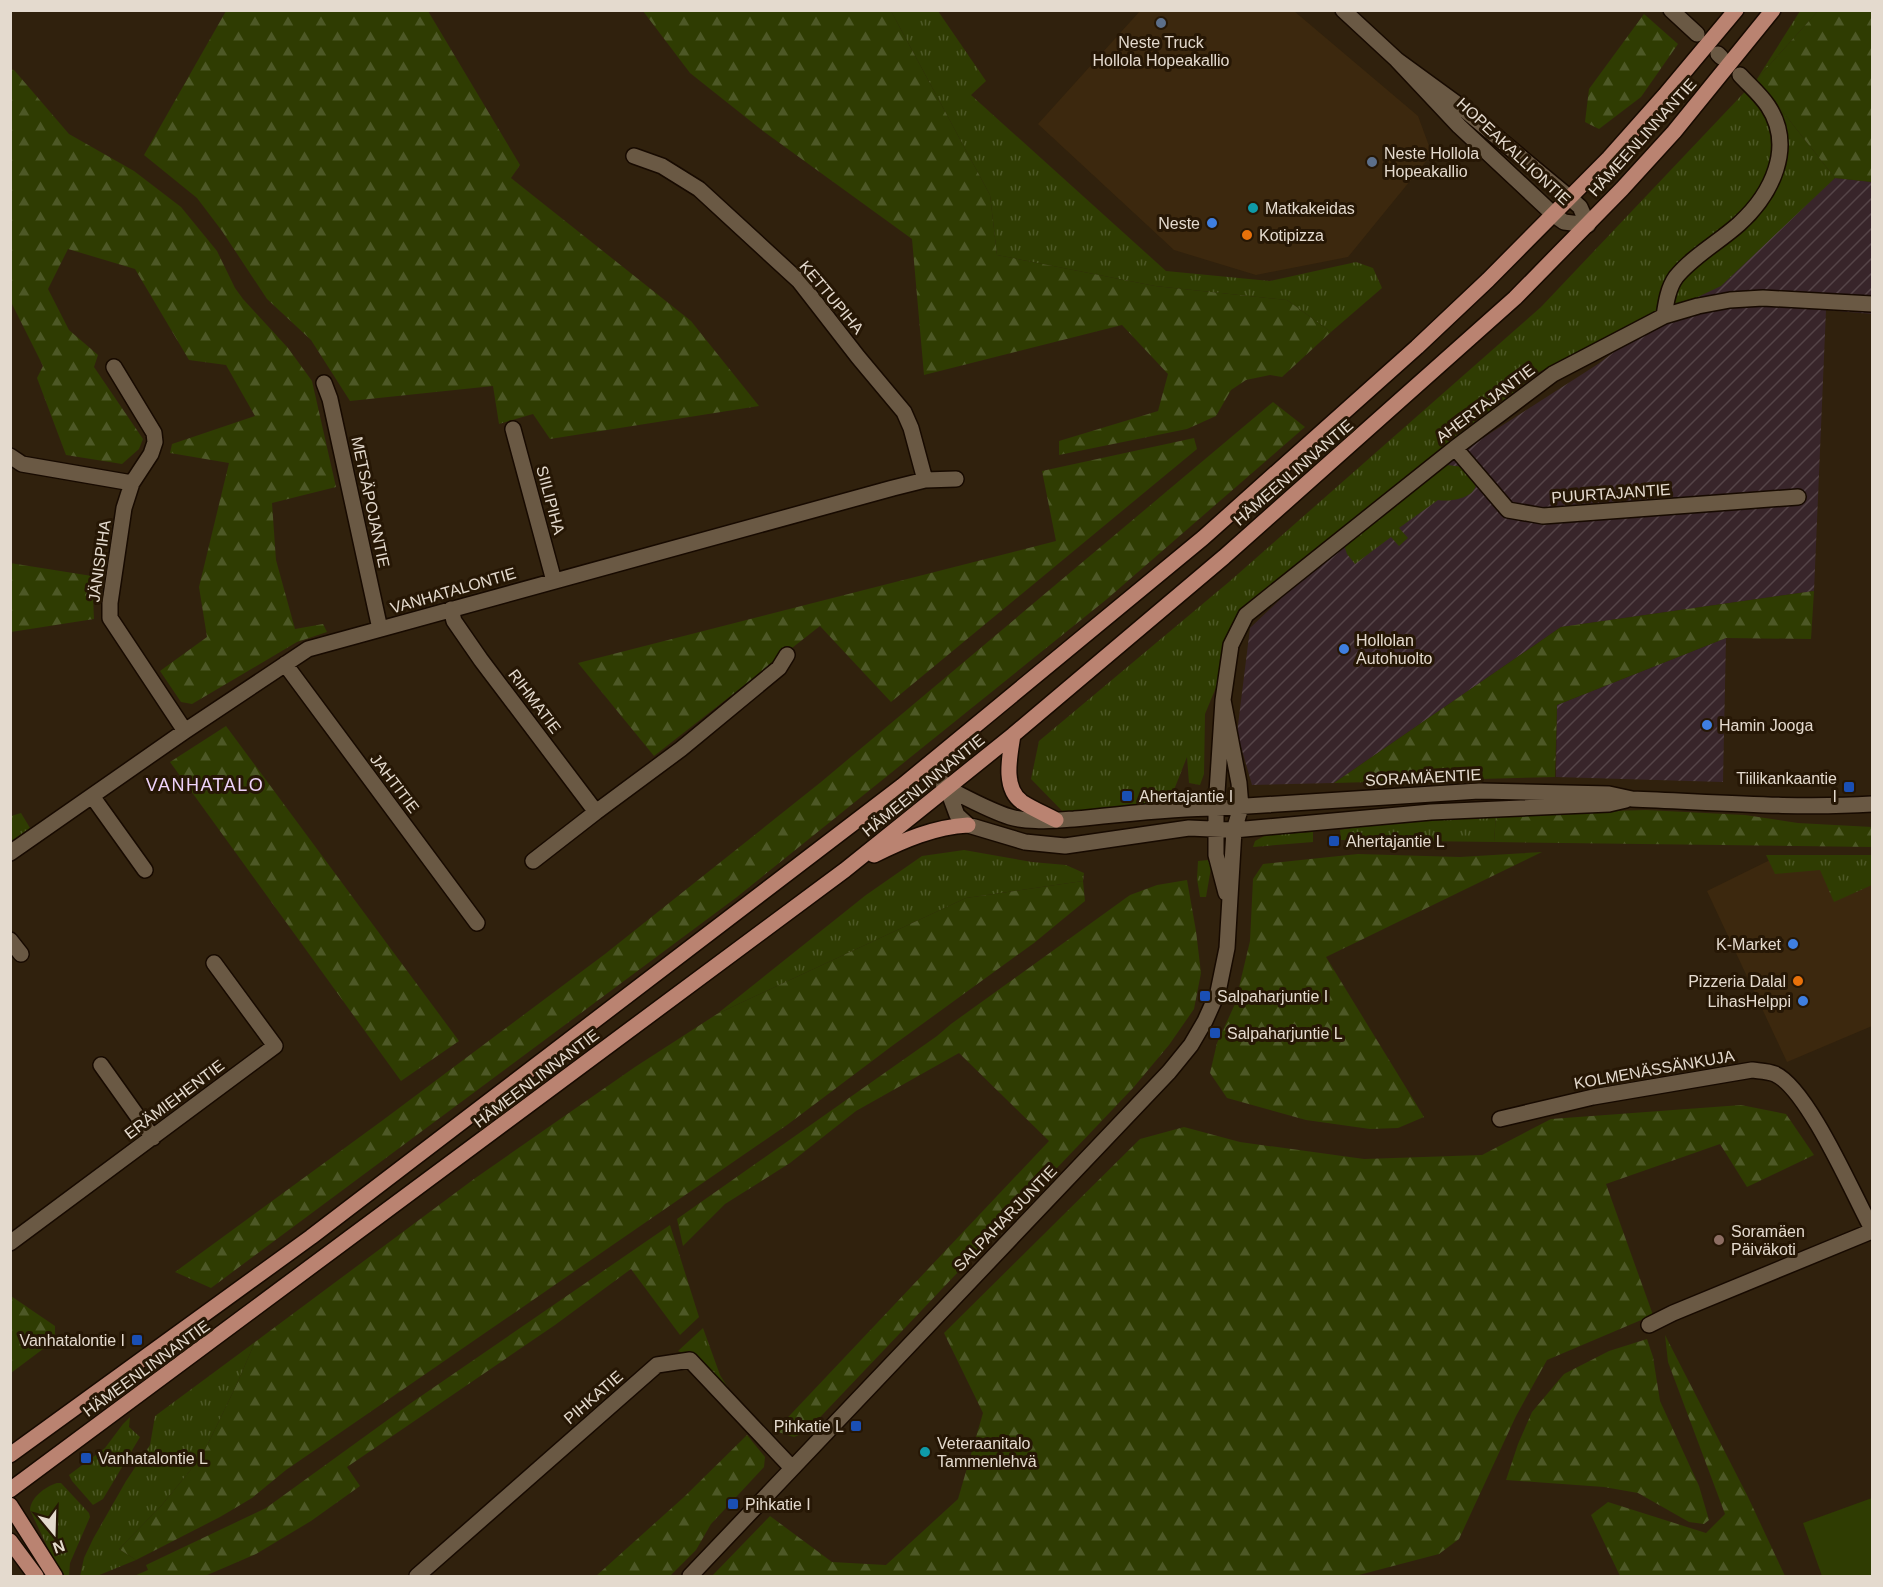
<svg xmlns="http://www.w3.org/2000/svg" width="1883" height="1587" viewBox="0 0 1883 1587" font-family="Helvetica,sans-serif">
<defs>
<pattern id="industrial-furrows" width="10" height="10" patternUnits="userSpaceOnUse" patternTransform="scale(1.5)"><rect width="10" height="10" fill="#38252a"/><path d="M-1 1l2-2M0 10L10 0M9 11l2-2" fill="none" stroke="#554448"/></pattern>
<pattern id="grass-tufts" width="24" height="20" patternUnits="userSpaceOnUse" patternTransform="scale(1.5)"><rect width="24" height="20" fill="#2f3c02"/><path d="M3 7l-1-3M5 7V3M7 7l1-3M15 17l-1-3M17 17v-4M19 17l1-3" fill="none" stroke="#4d5826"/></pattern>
<pattern id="forest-firs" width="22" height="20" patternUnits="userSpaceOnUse" patternTransform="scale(1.5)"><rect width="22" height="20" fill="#2f3c02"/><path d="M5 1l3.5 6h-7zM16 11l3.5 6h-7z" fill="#4d5826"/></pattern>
</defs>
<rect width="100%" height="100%" fill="#30210d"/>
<path fill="#3c280e" d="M1140,11H1294L1418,116L1432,154L1348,257L1256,275L1174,250L1038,124Z
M1872,858V1026L1787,1062L1707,891L1770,860Z"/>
<path fill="url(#industrial-furrows)" d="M1835,178L1872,182V314L1826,310L1814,591L1561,627L1334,783L1252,785L1237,733L1250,628L1315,566L1467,448L1598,364L1690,295Z
M1726,638L1723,782L1556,777L1557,705Z"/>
<path fill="url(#grass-tufts)" d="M891,11H938L986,81L971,95L1166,271L1270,281L1356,262L1373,268L1382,288L1331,332L1287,300L1155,286L997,255L990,195Z
M1800,11H1818L1757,79L1835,178L1721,286L1537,373L1246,615L1205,714L1204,774L1200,785L1189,783L1187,757L1166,810L1070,819L1031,779L1039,741L1230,581L1541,307L1757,79Z
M1447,465L1464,467L1476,478C1476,479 1476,487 1475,488C1470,499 1448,502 1438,500L1399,528L1408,538L1399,546L1391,537L1355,564L1347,554L1344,545Z
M21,813L30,828L11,841V816Z
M1496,814L1494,842L1341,840L1340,830L1387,822Z
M1313,832V842L1253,847L1255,841L1266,835Z
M964,850L1032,862L1066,865L1084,873L1083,881L966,898L717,1014L866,895L922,856Z
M1766,855H1872V885L1834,902L1820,870L1775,874Z
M1208,860L1211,868L1206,897H1200L1197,879L1198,861Z
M703,1328L720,1375L730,1391L687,1355L678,1351Z
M255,1342L236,1386L202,1456L161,1506L119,1549L136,1560L97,1576H80L84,1558L93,1539L126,1481L150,1445L155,1416Z
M130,1417L129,1427L140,1437L103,1499L93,1505L72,1481L69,1475L105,1448L123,1424Z
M57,1483H61L89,1513L90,1517L70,1563L69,1576H61L30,1510C31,1497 45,1487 57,1483Z"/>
<path fill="url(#forest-firs)" d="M226,11H428L520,165L511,178L691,321L759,406L550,439L533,414L499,424L493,386L350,401L311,340L267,299L222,231L197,198L144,155Z
M643,11H891L990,195L997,255L1155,286L1287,300L1331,332L1282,377L1270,375L1246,380L1231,390L1216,416L1187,429L1059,455V441L1158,411L1168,374L1122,325L924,375L912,239L763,131L690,73Z
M1818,11H1872V182L1835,178L1757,79Z
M1644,14L1678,44L1641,97L1599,129L1585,122L1589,89Z
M11,69L14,70L69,134L134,171L181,207L217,251L235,288L243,299L288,348L312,381L336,487L272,503L276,560L295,629L323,624L327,632L297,642L192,704L181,702L160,671L207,637L199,587L229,463L170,453L172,444L255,416L226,365L189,360L135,269L68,249L48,289L69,330L98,355L94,367L143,439L139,449L122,464L66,455L37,378L43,366L11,302Z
M1273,402L1305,427L1107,599L737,897L211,1288L175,1272L383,1120L605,954L821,782Z
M1194,438L1197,449L891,702L820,626L654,756L578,663L1056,541L1042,471Z
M10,563L92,576L94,619L11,632Z
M1814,591L1811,639L1726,638L1557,705L1555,777L1334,783L1561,627Z
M226,726L459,1041L401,1081L170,762Z
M1646,810L1745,815L1798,823L1872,827V847L1494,842L1496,814Z
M1542,852L1326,957L1424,1117L1398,1128L1370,1129L1306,1120L1227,1098L1210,1073L1217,1043L1235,1004L1250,941L1253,879L1263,864L1358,854L1460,857Z
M1187,880L1196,931L1201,973L1194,1009L1169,1045L1133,1088L806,1432L794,1437L775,1431L1049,1141L959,1053L856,1111L790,1163L725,1204L683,1246L677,1219L937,1036L951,1024L1130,895L1157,885Z
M1083,881L1085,901L1034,943L892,1046L787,1125L286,1470L252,1498L220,1517L136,1560L119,1549L161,1506L202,1456L236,1386L255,1342L474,1179L635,1067L717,1014L966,898Z
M1741,1105L1786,1114L1814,1155L1747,1187L1720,1144L1606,1184L1653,1315L1547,1360L1516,1416L1459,1539L1439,1554L1355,1576H712L770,1516L832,1562L886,1565L958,1499L983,1413L944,1333L1140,1139L1184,1127L1240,1142L1364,1159L1482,1155L1551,1119Z
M670,1225L699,1317L680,1335L631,1269L555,1325L347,1467L360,1486L311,1521L256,1554L205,1576H134L148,1570L146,1565L266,1508L411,1403Z
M11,1296L55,1326V1340L11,1373Z
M1665,1335L1748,1497L1785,1576H1620L1591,1515L1608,1502L1706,1533L1725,1514L1668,1362Z
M1647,1339L1653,1357L1660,1401L1699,1486L1709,1520L1704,1524L1689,1522L1638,1493L1604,1487L1506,1480L1518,1444L1532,1412L1564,1374L1609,1351Z
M747,1435L765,1457L764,1467L711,1524L696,1550L670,1576H596L684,1497Z"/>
<path fill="#2f3c02" d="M1872,1498V1576H1822L1803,1523Z"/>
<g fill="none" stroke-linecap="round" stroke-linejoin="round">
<defs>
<path id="minor" d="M1343,10L1397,60
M1671,10L1697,34
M1718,54L1721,57
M1397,60L1456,103L1570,198L1580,207L1588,225L1564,222L1554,215L1459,126Z
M634,156L662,166L699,189L799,281L858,357L904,412L911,428L925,480
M1664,316C1666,303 1668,288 1676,277C1693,256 1719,242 1739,224C1772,194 1795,147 1768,106C1760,94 1749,85 1740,75
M114,367L154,433L155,442L151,454L132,483L124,508L110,603V618L185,731
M324,383L330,399L380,629
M513,429L554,581
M1455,448L1508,510L1543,516L1798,497
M10,456L22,464L132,483
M451,609L454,621L481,660L596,812L533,861
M285,664L477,923
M928,765L947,788L957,815L968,825L1025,842L1065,846L1189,828L1234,830L1431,812L1609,804L1626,800
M947,788C967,798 988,810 1010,817C1030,823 1053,820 1074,819C1121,815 1168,808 1216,808L1479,791L1609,794L1632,799C1712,802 1793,809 1872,804
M92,796L145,870
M596,812L681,749L779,668L787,655
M10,853L185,731L308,649L893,488L925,480L956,479
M1226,893L1216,855V808L1223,700L1231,645L1246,615L1455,448L1553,374L1664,316L1698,306L1730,300L1763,298L1872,304
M10,940L21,954
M101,1065L153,1138
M1500,1119L1593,1097L1752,1070C1759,1071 1768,1071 1775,1074C1808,1089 1853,1194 1872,1229
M10,1243L275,1046L214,963
M1649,1325L1673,1313L1872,1231
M417,1576L657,1365L690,1360L792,1468
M690,1576L1169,1072L1191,1045L1205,1021L1218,992L1227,948L1234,830L1241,807L1239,783L1223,700"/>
<path id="major" d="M1013,735C1010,755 1002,788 1022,802C1033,809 1045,814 1056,820
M874,855C904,840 934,827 968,825
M10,1455L311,1237L902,786L1203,538L1417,347L1488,280L1609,158L1665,95L1736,10
M10,1490L845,870L1013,735L1224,557L1515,298L1622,189L1674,132L1773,10
M10,1505L55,1576
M10,1541L36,1576"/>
</defs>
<use href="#minor" stroke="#170a00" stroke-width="18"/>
<use href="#major" stroke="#170a00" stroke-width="18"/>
<use href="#minor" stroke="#6a5944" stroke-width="15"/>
<use href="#major" stroke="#ba8371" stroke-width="15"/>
</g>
<g fill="#5c6f8a" stroke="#261705" stroke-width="2">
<circle cx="1161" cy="23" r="6"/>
<circle cx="1372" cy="162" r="6"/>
</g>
<g fill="#0f9aa8" stroke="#261705" stroke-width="2">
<circle cx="1253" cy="208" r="6"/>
<circle cx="925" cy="1452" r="6"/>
</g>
<g fill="#3f7fe0" stroke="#261705" stroke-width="2">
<circle cx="1212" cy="223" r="6"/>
<circle cx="1344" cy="649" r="6"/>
<circle cx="1707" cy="725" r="6"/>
<circle cx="1793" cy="944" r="6"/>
<circle cx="1803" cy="1001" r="6"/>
</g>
<g fill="#e8710a" stroke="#261705" stroke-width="2">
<circle cx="1247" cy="235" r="6"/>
<circle cx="1798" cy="981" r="6"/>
</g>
<g fill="#1a4fb4" stroke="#261705" stroke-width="2">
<rect x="1843" y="781" width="12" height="12" rx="3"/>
<rect x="1121" y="790" width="12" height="12" rx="3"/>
<rect x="1328" y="835" width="12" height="12" rx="3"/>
<rect x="1199" y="990" width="12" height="12" rx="3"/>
<rect x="1209" y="1027" width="12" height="12" rx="3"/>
<rect x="131" y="1334" width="12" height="12" rx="3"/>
<rect x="850" y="1420" width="12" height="12" rx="3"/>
<rect x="80" y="1452" width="12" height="12" rx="3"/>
<rect x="727" y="1498" width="12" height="12" rx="3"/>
</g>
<circle fill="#8d6e63" stroke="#261705" stroke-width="2" cx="1719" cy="1240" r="6"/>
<g text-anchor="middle" stroke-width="6" stroke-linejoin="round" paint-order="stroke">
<g font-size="16" fill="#e4dace" stroke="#261705" text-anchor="start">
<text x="1161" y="48" text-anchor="middle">Neste Truck<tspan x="1161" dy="18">Hollola Hopeakallio</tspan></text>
<text x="1384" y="159">Neste Hollola<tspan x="1384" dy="18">Hopeakallio</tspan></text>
<text x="1265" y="214">Matkakeidas</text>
<text x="1200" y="229" text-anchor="end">Neste</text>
<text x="1259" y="241">Kotipizza</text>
<text x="1356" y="646">Hollolan<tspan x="1356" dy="18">Autohuolto</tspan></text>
<text x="1719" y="731">Hamin Jooga</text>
<text x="1837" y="784" text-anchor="end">Tiilikankaantie<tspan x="1837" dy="18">I</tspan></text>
<text x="1139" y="802">Ahertajantie I</text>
<text x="1346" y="847">Ahertajantie L</text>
<text x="1781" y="950" text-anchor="end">K-Market</text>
<text x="1786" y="987" text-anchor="end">Pizzeria Dalal</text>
<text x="1217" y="1002">Salpaharjuntie I</text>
<text x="1791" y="1007" text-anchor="end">LihasHelppi</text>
<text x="1227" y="1039">Salpaharjuntie L</text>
<text x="1731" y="1237">Soramäen<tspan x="1731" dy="18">Päiväkoti</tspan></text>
<text x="125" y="1346" text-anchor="end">Vanhatalontie I</text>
<text x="844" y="1432" text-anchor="end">Pihkatie L</text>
<text x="937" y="1449">Veteraanitalo<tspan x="937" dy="18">Tammenlehvä</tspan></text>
<text x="98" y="1464">Vanhatalontie L</text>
<text x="745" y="1510">Pihkatie I</text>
</g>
<g font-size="16" fill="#e4dace" stroke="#261705">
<text transform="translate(1642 137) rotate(-48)" y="6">HÄMEENLINNANTIE</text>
<text transform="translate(1514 151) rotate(43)" y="6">HOPEAKALLIONTIE</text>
<text transform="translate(832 297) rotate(50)" y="6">KETTUPIHA</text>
<text transform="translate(1485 403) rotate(-37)" y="6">AHERTAJANTIE</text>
<text transform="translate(1293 472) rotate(-41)" y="6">HÄMEENLINNANTIE</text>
<text transform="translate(1611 493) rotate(-4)" y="6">PUURTAJANTIE</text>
<text transform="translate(551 500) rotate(75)" y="6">SIILIPIHA</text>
<text transform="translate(371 502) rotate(78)" y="6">METSÄPOJANTIE</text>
<text transform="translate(99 561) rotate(-82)" y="6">JÄNISPIHA</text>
<text transform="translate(453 590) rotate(-16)" y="6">VANHATALONTIE</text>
<text transform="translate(535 701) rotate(53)" y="6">RIHMATIE</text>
<text transform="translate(1423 777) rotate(-3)" y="6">SORAMÄENTIE</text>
<text transform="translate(395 783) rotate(53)" y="6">JAHTITIE</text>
<text transform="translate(923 785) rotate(-39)" y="6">HÄMEENLINNANTIE</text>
<text transform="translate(1654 1069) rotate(-10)" y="6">KOLMENÄSSÄNKUJA</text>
<text transform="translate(536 1078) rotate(-37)" y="6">HÄMEENLINNANTIE</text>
<text transform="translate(174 1099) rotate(-37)" y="6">ERÄMIEHENTIE</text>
<text transform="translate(1005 1218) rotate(-46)" y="6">SALPAHARJUNTIE</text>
<text transform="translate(146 1368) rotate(-36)" y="6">HÄMEENLINNANTIE</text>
<text transform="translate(593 1397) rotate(-41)" y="6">PIHKATIE</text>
</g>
<g font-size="18" letter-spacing="1.5" fill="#eed3fa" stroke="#261705">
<text x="205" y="791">VANHATALO</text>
</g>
</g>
<rect width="1883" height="1587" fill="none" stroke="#e4dace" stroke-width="24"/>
<g transform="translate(54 1533) rotate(161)" stroke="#261705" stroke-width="4.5" paint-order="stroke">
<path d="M0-4.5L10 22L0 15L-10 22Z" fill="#e4dace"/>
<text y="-9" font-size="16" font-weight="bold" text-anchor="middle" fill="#e4dace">N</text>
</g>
</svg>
